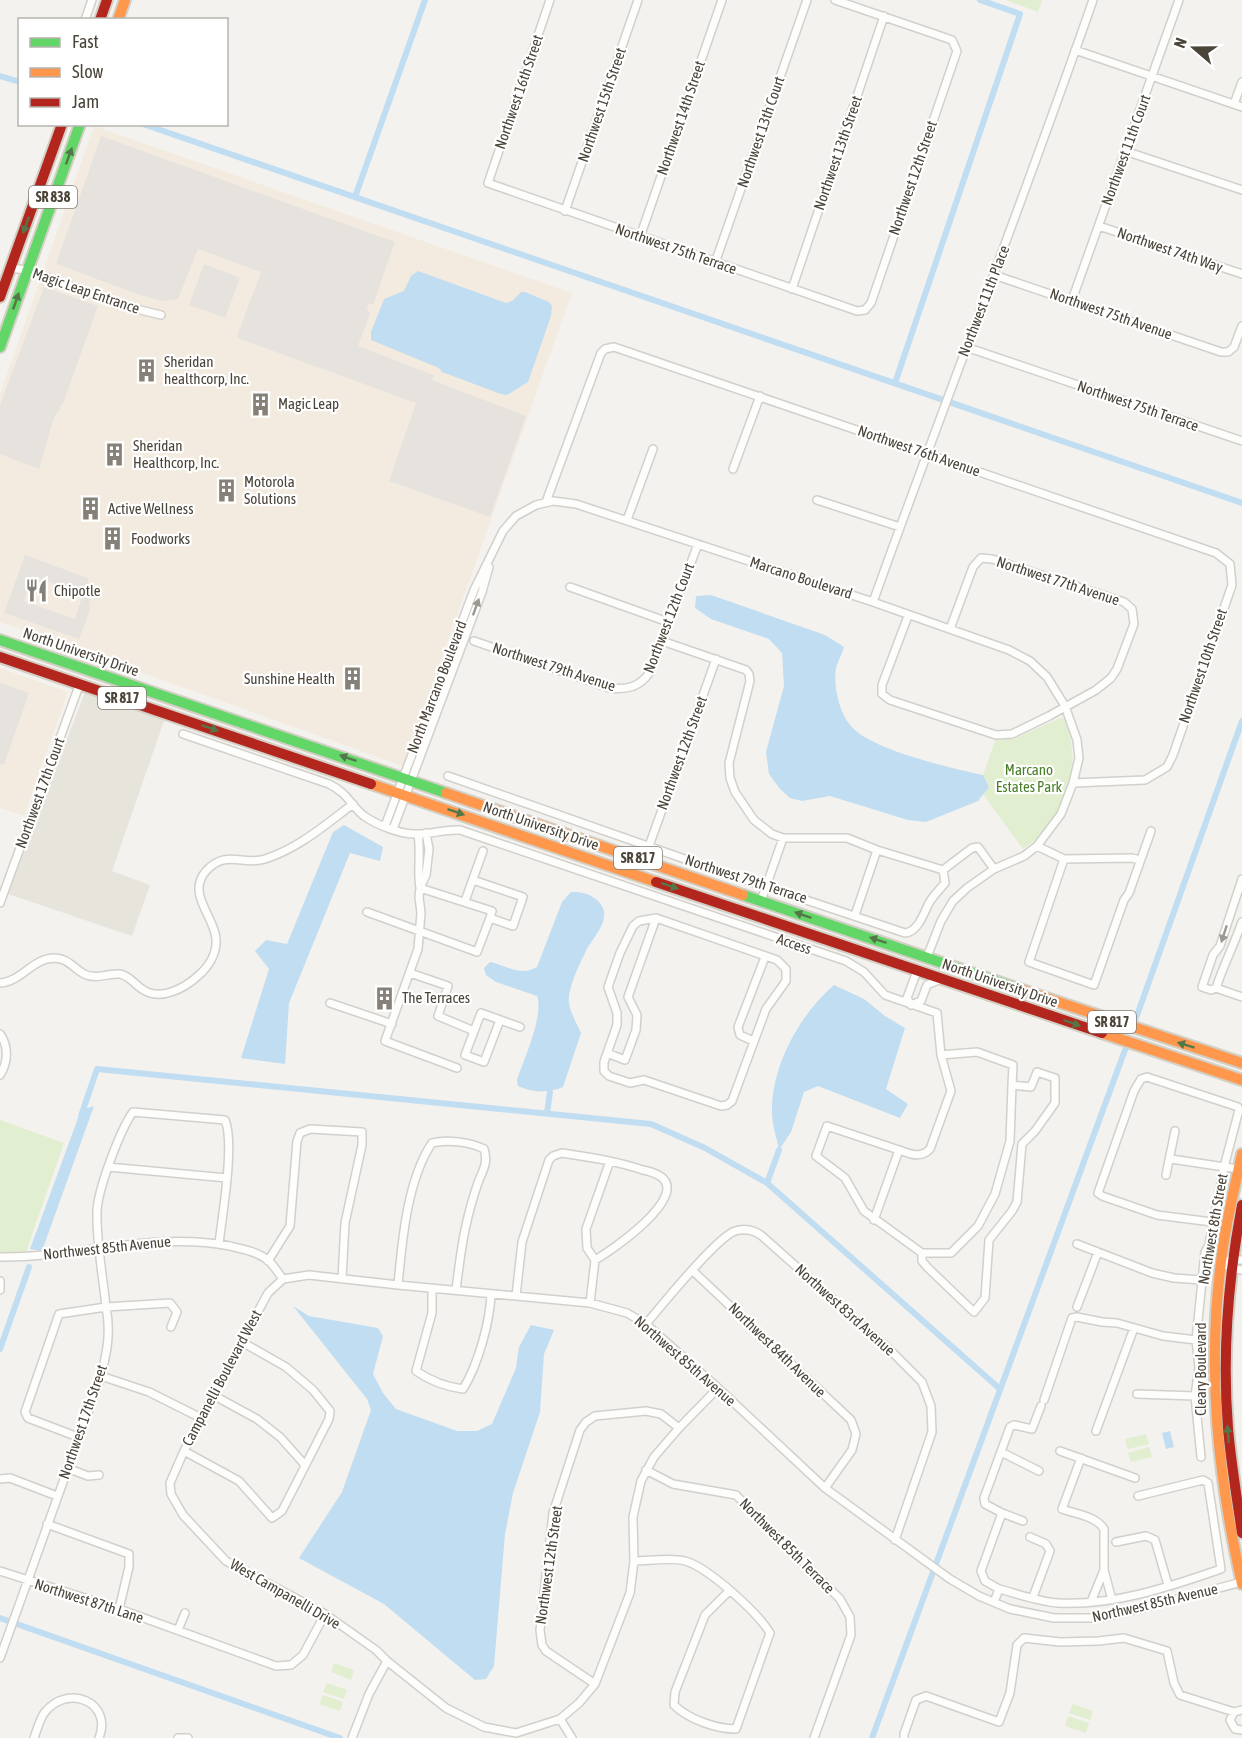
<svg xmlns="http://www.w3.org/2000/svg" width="1242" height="1738" viewBox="0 0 1242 1738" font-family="'Asap Condensed',sans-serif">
<rect width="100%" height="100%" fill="#f4f2ee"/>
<path fill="#e7e4dc" d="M85,692L165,718L112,871L150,885L132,936L8,894Z"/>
<path fill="#f3ebdf" d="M94,126L572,293L403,766L0,622V394Z
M0,668L68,692L24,816L0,808Z"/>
<path fill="#e1eecf" d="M1006,0H1042L1038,12Z
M1060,718L1065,719C1077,753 1076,792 1054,821C1046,832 1034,841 1023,849L983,794L989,787L983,775L996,738L1014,739Z
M0,1120L64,1143L26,1252L0,1255Z
M1146,1434L1149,1444L1128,1449L1125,1439Z
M1149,1447L1152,1457L1131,1462L1128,1453Z
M334,1663L354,1670L351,1680L331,1672Z
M327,1683L347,1690L344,1699L323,1692Z
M323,1695L343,1702L340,1711L319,1704Z
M1073,1704L1093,1711L1090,1720L1069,1713Z
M1068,1716L1089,1723L1086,1733L1065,1726Z"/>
<path fill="#e6e3df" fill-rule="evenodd" d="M101,136L395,242L373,305L369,303L367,308L370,314L358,346L434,375L432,380L526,416L490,517L389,481L416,403L240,339L237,336L261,272L198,249L178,299L162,301L137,294L56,264Z
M204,264L240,278L225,318L189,305Z
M44,287L98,306L64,401L53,420L39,469L0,454V405Z
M25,555L88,578L90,610L79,639L4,613ZM32,576L83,594L75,619L24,601Z
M0,683L29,693L4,765L0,764Z"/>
<path fill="#c0ddf1" d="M418,271L506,303L512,301L521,292H525L549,302L552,306L551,316L528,382L507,395L501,394L442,372L439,368L371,340V332L384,299L404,291L411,276Z
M711,595L825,635L844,647C842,654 838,661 836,668C833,685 839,712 850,725C870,750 951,768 983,775L989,787L978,801L926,822L908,820L830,796L802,801L790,798L780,789L769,774L766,752L784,686L782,653L769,639L711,619L695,608L696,596Z
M344,825L383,847L380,861L350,853L289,1003L285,1064L241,1058L269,969L255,951L266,940L287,944L333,832Z
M571,892C581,892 589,893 597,900C616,917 592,937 585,953C579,965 567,991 569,1003C570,1012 577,1024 581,1033L563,1087C549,1093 532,1093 518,1086L517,1080C524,1059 544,1016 537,996L496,982L486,975L484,968L490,962C506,965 520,977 537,967L562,902Z
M834,985L864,999L885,1016L905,1028L886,1089L908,1104L900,1118L818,1086L804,1092L791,1132L779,1150C777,1139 772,1125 772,1113C771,1067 799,1015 834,985Z
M94,1106L42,1251L30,1249L81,1110Z
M293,1306L309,1316L378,1328L383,1336L373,1374L383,1393L396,1409L457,1431H477L492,1424L516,1368L519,1347L531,1325L554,1330L544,1354L540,1412L513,1493L505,1534L494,1666L486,1679L475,1680L384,1604L299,1558L342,1492L371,1410L367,1399Z
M1170,1431L1174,1447L1166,1449L1162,1433Z"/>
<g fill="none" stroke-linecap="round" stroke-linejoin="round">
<path stroke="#c0ddf1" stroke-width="6" d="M0,76L20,82
M143,124L1242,503
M355,197L425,0
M895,383L1020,14L980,0
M1135,1021L1242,721
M547,1113L550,1092
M81,1116L97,1069L651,1124L705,1148L767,1183L1000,1389
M767,1183L779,1150
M0,1349L29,1267
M0,1618L340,1738
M872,1738L1125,1050"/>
<defs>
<path id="street" d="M550,0L488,183L857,311L865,310L871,303L957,51L952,40L835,0
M85,20L92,0
M1075,50L1242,107
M1234,104L1242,82
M1125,151L1242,190
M565,211L638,0
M1099,226L1242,274
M640,237L722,0
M715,263L807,0
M10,268L27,270L128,307L161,315
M994,275L1221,352H1228L1234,347L1242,326
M792,289L884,16
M1072,300L1179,0
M966,347L1242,441
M733,469L760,396
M817,500L900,527
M546,502L601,353L605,349L614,347L1216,553L1230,564L1232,585L1173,755L1167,767L1145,780L1073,783
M627,520L653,449
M570,587L668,622
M873,602C945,401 1023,202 1093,0
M908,616L882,685V694L890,700L996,735L1012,734L1049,716L1096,690L1111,678L1117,669L1134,624L1132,609L1124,602L992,559L981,558L973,567L950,629
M474,641L610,688C627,690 640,687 650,672L698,544
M662,641L746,670L749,674L750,681L729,763L730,778L735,792L754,820L772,834L783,838H847L877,850L943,870
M183,734L329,784C349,794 349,804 364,816C377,825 401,835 418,834C432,834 446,829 460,830L846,961L864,972L885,995L937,1013L941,1055L951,1091L930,1149C920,1159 911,1154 899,1150L874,1220
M448,776L716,870L905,933C918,932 924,913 929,903C933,896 940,889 945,883L943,870
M385,826L474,590L503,531L516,516L536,505L553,501L576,504L873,602L1009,650L1030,661L1047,677L1065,706L1077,740L1079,758L1073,783L1061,814L1037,846L1024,856L994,869L967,888L953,901L941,921L927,957
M393,829L482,592L489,567
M426,833L429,849L426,875L420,888L419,897L421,913L418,949L385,1041L457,1068
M418,834C421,853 417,870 420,888
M649,846L716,659
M1037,846L1064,859L1132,858L1140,860
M1064,859L1029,962L1094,985L1124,900L1129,893L1151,831
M943,870L972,848L978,847L994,869
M1242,879L1220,946L1213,955L1202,987L1211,990L1216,988L1242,997
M420,888L492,911L490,918
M465,901L483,851
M761,901L783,838
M0,903L80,683
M367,912L477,952L490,918L513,926L523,897L473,880
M855,915L877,850
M656,918L777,960L786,969V981L766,1009L732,1101L727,1105L721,1106L644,1080L630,1083L609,1076L604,1071V1062L617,1025V1013L608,987L620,953L633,926L639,921Z
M917,971L907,998L911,1005L921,1001L927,985L939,980
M410,973L448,986L438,1016L474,1031
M0,983C20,982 33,959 53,958C68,958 72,967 84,974C96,980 108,973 120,974C130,976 134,984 142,989C160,1002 185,988 199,975C209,966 217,953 216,939C215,917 186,894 206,871C226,849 243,866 265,859C299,848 325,825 353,804
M1216,988C1224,964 1234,945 1242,922
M330,1003L392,1024
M500,1020L484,1062L465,1055L481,1013L520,1027
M0,1034C9,1046 8,1063 0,1075
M753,1041L740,1035L738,1027L765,957
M607,1053L625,1060L636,1030L637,1015L628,997L656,918
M899,1150L827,1126L816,1156L845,1178L864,1211L922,1253V1261L928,1268L974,1312L985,1298L989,1240L1012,1211L1017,1202L1022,1144L1035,1131L1055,1103V1078L1037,1072L1031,1087L1012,1085L1013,1065L977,1052L941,1055
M1171,1159L1238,1169
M108,1167L227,1178
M1166,1175L1175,1131
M1077,1244L1152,1273L1174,1278L1202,1280
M922,1253H951L978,1226L995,1194L1010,1141L1012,1085
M0,1257C77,1258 152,1231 230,1246C243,1249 258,1252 269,1261C274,1266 279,1274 283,1279
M595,1260L587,1248L586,1229L610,1161
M1229,1260H1242
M268,1261L290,1226L297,1141L300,1133L310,1129L362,1132V1145L345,1223L342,1279
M1221,1262L1231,1268L1242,1270
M693,1271L851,1420L856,1434L852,1450L825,1488
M283,1279L268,1293L213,1395L184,1451L170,1483L171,1494L183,1515L226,1561L325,1614L376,1650L387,1661L446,1708L484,1727L516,1733L560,1719L579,1703L595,1684L630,1593L634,1561L633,1517L641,1481L654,1457L679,1428L718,1388
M283,1279L309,1275L398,1285L590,1303L627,1313L646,1324L718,1388L825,1488L950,1579L979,1596L1010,1609L1054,1618H1099L1143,1608L1242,1582
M0,1281V1290
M398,1285C402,1242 407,1180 432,1143C447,1139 470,1142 484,1149C488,1161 484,1169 479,1180C465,1219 461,1249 456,1290
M432,1288V1313L416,1371C429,1380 447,1387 463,1389C478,1365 490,1322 491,1294
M516,1296L522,1242L549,1160L553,1156L562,1153C589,1157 616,1161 643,1170C648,1171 655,1173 660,1176C691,1196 611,1251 595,1260L590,1303
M1077,1307L1098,1252
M646,1324C662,1305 716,1238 735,1231C745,1228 754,1230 762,1236L889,1349L922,1382L931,1406L932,1432L895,1540
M101,1376L149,1392L201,1418
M1137,1394L1195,1396
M213,1395L257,1419L280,1437L305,1465
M1044,1400L1072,1318L1077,1317L1102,1322L1117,1323L1163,1336L1196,1340
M1096,1431L1134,1328
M78,1437L28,1418L25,1412L59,1314L106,1307L170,1303L177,1312L171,1327
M184,1451L239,1481L272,1518L282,1511L329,1419L330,1411L313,1390L286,1367L242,1342
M1060,1451L1135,1478
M1001,1452L1039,1471
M1201,1457L1195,1396L1199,1367L1196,1340L1205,1252L1209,1245L1224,1167L1239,1110L1238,1107L1147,1077L1141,1079L1134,1091L1098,1193L1102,1196L1157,1215L1212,1222
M1081,1458L1062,1509C1076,1514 1096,1516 1104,1529V1570L1112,1600
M67,1468L88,1476L99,1475
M646,1470L673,1484L736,1495L840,1599L850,1617L851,1635L814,1738
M0,1479L10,1478L57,1496
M1023,1521L1002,1513L985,1504L984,1498L1010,1427L1014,1425L1032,1429L1041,1406
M47,1524L129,1554V1567L119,1609
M1030,1537L1046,1544L1050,1551L1033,1597
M1116,1542L1146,1536L1155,1540L1168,1585
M634,1561C648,1561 672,1557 685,1561C708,1567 758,1613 770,1633L736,1729C716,1729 688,1719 674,1705L675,1692L705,1615L729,1591
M0,1571L119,1609L276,1666L291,1665L303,1655L325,1614
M999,1589C1018,1594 1039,1602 1058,1603C1113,1606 1169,1587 1221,1569L1208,1483L1203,1480L1138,1496
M994,1602L999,1589L985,1581L981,1571L1002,1513
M1091,1602L1104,1570
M178,1630L185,1613
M0,1658L101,1376C107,1352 111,1332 106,1307C103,1277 96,1240 97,1211C98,1189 120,1130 133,1112L225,1120C235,1144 222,1216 219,1244
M595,1684L546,1651L542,1645L540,1630L553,1513L580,1430L586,1422L595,1416L646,1411L661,1414L679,1428
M1242,1710L1234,1712L1230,1720L1235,1729L1242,1730
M560,1719L572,1738
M34,1738C37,1730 40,1718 45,1712C69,1683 113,1703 99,1738
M178,1738H188
M352,1738L369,1694L387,1661
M904,1738V1734L916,1700L926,1696L999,1722L1010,1693L1017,1645L1024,1638L1060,1642L1098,1641L1124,1638L1167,1651L1174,1683L1180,1695L1234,1712"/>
<path id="fast" d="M0,347L80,124
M0,640L446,793
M743,895L1019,989"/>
<path id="slow" d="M118,20L125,0
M371,784L656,882
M446,793L743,895
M1019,989L1242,1063
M1102,1033L1242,1080
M1242,1154C1234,1190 1225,1225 1221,1262C1207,1371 1218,1477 1242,1584"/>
<path id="jam" d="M100,20L107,0
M0,297L62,124
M0,657L371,784
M656,882L1102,1033
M1242,1205C1228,1279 1222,1353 1228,1428C1231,1464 1237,1498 1242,1533"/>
</defs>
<use href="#street" stroke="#d2d0cb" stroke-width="10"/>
<use href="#fast" stroke="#d3cfc5" stroke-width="14"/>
<use href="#slow" stroke="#d3cfc5" stroke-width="14"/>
<use href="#jam" stroke="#d3cfc5" stroke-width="14"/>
<use href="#street" stroke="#fdfdfc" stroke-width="7"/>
<use href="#fast" stroke="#63d668" stroke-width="10"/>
<use href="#slow" stroke="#ff974d" stroke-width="10"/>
<use href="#jam" stroke="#b3261e" stroke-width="10"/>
</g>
<defs><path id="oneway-solid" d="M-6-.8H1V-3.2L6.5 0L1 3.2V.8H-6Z" transform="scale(1.5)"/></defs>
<g fill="#537749">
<use href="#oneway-solid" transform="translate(69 156) rotate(-70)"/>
<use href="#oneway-solid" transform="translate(26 225) rotate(110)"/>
<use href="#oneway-solid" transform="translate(16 301) rotate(-71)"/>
<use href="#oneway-solid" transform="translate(210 728) rotate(19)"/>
<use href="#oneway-solid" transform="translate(348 758) rotate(-161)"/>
<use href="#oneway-solid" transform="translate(456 812) rotate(19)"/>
<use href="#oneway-solid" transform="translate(670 886) rotate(18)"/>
<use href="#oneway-solid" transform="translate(803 915) rotate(-161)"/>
<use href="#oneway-solid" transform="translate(878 940) rotate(-162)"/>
<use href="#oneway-solid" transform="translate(1072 1023) rotate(19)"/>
<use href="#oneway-solid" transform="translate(1186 1045) rotate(-163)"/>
<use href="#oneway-solid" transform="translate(1228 1434) rotate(-95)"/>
</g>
<g fill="#9b9791">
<use href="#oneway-solid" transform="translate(476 607) rotate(-70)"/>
<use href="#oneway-solid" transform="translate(1224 934) rotate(108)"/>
</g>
<defs>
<symbol id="building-bare" viewBox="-9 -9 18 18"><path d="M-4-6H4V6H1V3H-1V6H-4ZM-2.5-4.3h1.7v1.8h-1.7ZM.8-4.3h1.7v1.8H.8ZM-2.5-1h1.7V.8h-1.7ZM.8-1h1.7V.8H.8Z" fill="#868178" stroke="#fff" stroke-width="2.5" paint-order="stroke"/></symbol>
<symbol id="restaurant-bare" viewBox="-9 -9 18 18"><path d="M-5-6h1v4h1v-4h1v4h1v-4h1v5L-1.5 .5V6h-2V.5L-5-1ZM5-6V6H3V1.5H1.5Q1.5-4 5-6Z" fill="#868178" stroke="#fff" stroke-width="2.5" paint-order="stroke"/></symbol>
</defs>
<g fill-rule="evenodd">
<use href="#building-bare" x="130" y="354" width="33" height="33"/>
<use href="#building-bare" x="244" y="388" width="33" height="33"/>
<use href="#building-bare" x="98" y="438" width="33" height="33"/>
<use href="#building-bare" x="210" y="474" width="33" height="33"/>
<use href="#building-bare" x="74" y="492" width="33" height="33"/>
<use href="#building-bare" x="96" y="522" width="33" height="33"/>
<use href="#restaurant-bare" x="20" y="574" width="33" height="33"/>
<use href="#building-bare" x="336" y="662" width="33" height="33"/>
<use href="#building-bare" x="368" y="982" width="33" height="33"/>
</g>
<g text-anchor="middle" stroke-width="4.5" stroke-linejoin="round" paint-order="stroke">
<g fill="#fff" stroke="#817c74" stroke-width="1.5">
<rect x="29" y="186" width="48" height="22" rx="4.5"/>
<rect x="98" y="687" width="48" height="22" rx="4.5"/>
<rect x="614" y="847" width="48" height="22" rx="4.5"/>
<rect x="1088" y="1011" width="48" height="22" rx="4.5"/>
</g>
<g font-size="14" font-weight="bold" fill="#4b4439">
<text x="53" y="202">SR 838</text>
<text x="122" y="703">SR 817</text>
<text x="638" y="863">SR 817</text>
<text x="1112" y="1027">SR 817</text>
</g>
<g font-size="15" fill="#4b4439" stroke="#fff">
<text transform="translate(519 92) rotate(-71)" y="5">Northwest 16th Street</text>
<text transform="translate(602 105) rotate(-71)" y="5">Northwest 15th Street</text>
<text transform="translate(681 118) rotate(-71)" y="5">Northwest 14th Street</text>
<text transform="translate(761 132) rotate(-71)" y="5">Northwest 13th Court</text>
<text transform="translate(1126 150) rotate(-70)" y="5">Northwest 11th Court</text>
<text transform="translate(838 153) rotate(-71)" y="5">Northwest 13th Street</text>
<text transform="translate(913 178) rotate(-71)" y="5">Northwest 12th Street</text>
<text transform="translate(676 249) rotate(19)" y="5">Northwest 75th Terrace</text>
<text transform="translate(1170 250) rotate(19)" y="5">Northwest 74th Way</text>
<text transform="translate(86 291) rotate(19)" y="5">Magic Leap Entrance</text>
<text transform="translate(984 301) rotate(-69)" y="5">Northwest 11th Place</text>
<text transform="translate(1111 314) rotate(19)" y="5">Northwest 75th Avenue</text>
<text transform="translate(1138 406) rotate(19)" y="5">Northwest 75th Terrace</text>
<text transform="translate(919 451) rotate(19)" y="5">Northwest 76th Avenue</text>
<text transform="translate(801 578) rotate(18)" y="5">Marcano Boulevard</text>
<text transform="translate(1058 581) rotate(18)" y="5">Northwest 77th Avenue</text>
<text transform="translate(669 618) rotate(-69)" y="5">Northwest 12th Court</text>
<text transform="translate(81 652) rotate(19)" y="5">North University Drive</text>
<text transform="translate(1203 666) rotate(-71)" y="5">Northwest 10th Street</text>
<text transform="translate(554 667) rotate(18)" y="5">Northwest 79th Avenue</text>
<text transform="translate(437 687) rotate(-69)" y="5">North Marcano Boulevard</text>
<text transform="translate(682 753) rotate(-70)" y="5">Northwest 12th Street</text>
<text transform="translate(40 793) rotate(-70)" y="5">Northwest 17th Court</text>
<text transform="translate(541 826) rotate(19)" y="5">North University Drive</text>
<text transform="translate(746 879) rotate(18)" y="5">Northwest 79th Terrace</text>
<text transform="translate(794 944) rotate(19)" y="5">Access</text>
<text transform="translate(1000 983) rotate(19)" y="5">North University Drive</text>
<text transform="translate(1213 1229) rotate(-80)" y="5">Northwest 8th Street</text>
<text transform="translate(107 1248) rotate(-6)" y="5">Northwest 85th Avenue</text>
<text transform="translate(845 1310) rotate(42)" y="5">Northwest 83rd Avenue</text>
<text transform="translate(777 1350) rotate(44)" y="5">Northwest 84th Avenue</text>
<text transform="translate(685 1361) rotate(41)" y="5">Northwest 85th Avenue</text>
<text transform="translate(1201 1369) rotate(-90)" y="5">Cleary Boulevard</text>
<text transform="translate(222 1378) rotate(-62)" y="5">Campanelli Boulevard West</text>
<text transform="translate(83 1422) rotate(-71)" y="5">Northwest 17th Street</text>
<text transform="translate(787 1546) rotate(45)" y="5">Northwest 85th Terrace</text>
<text transform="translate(549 1565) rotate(-82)" y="5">Northwest 12th Street</text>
<text transform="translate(285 1594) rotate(30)" y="5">West Campanelli Drive</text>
<text transform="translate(89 1601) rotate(18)" y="5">Northwest 87th Lane</text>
<text transform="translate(1155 1603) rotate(-13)" y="5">Northwest 85th Avenue</text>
</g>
<g font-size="15" fill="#4b4439" stroke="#fff" text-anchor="start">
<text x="164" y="367">Sheridan<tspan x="164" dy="17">healthcorp, Inc.</tspan></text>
<text x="278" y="409">Magic Leap</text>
<text x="133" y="451">Sheridan<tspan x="133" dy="17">Healthcorp, Inc.</tspan></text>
<text x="244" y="487">Motorola<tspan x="244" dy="17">Solutions</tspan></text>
<text x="108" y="514">Active Wellness</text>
<text x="131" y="544">Foodworks</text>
<text x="54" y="596">Chipotle</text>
<text x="335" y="684" text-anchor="end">Sunshine Health</text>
<text x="402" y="1003">The Terraces</text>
</g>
<g font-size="15" fill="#4a7f2a" stroke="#fff">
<text x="1029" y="775">Marcano<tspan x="1029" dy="17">Estates Park</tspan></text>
</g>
</g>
<rect x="18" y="18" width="210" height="108" fill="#ffffff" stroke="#b7b4b0" stroke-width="1.5"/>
<rect x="30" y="38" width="30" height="9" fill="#63d668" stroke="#b7b4b0" stroke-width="1.5"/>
<text x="72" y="48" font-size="18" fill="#4b4439">Fast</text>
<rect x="30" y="68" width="30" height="9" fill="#ff974d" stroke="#b7b4b0" stroke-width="1.5"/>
<text x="72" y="78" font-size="18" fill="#4b4439">Slow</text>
<rect x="30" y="98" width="30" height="9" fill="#b3261e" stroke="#b7b4b0" stroke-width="1.5"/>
<text x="72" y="108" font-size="18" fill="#4b4439">Jam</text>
<g transform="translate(1194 48) rotate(290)" stroke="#ffffff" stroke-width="4.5" paint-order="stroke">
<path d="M0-4.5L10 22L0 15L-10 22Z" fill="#4b4439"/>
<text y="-9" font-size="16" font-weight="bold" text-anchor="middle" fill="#4b4439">N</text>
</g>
</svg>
